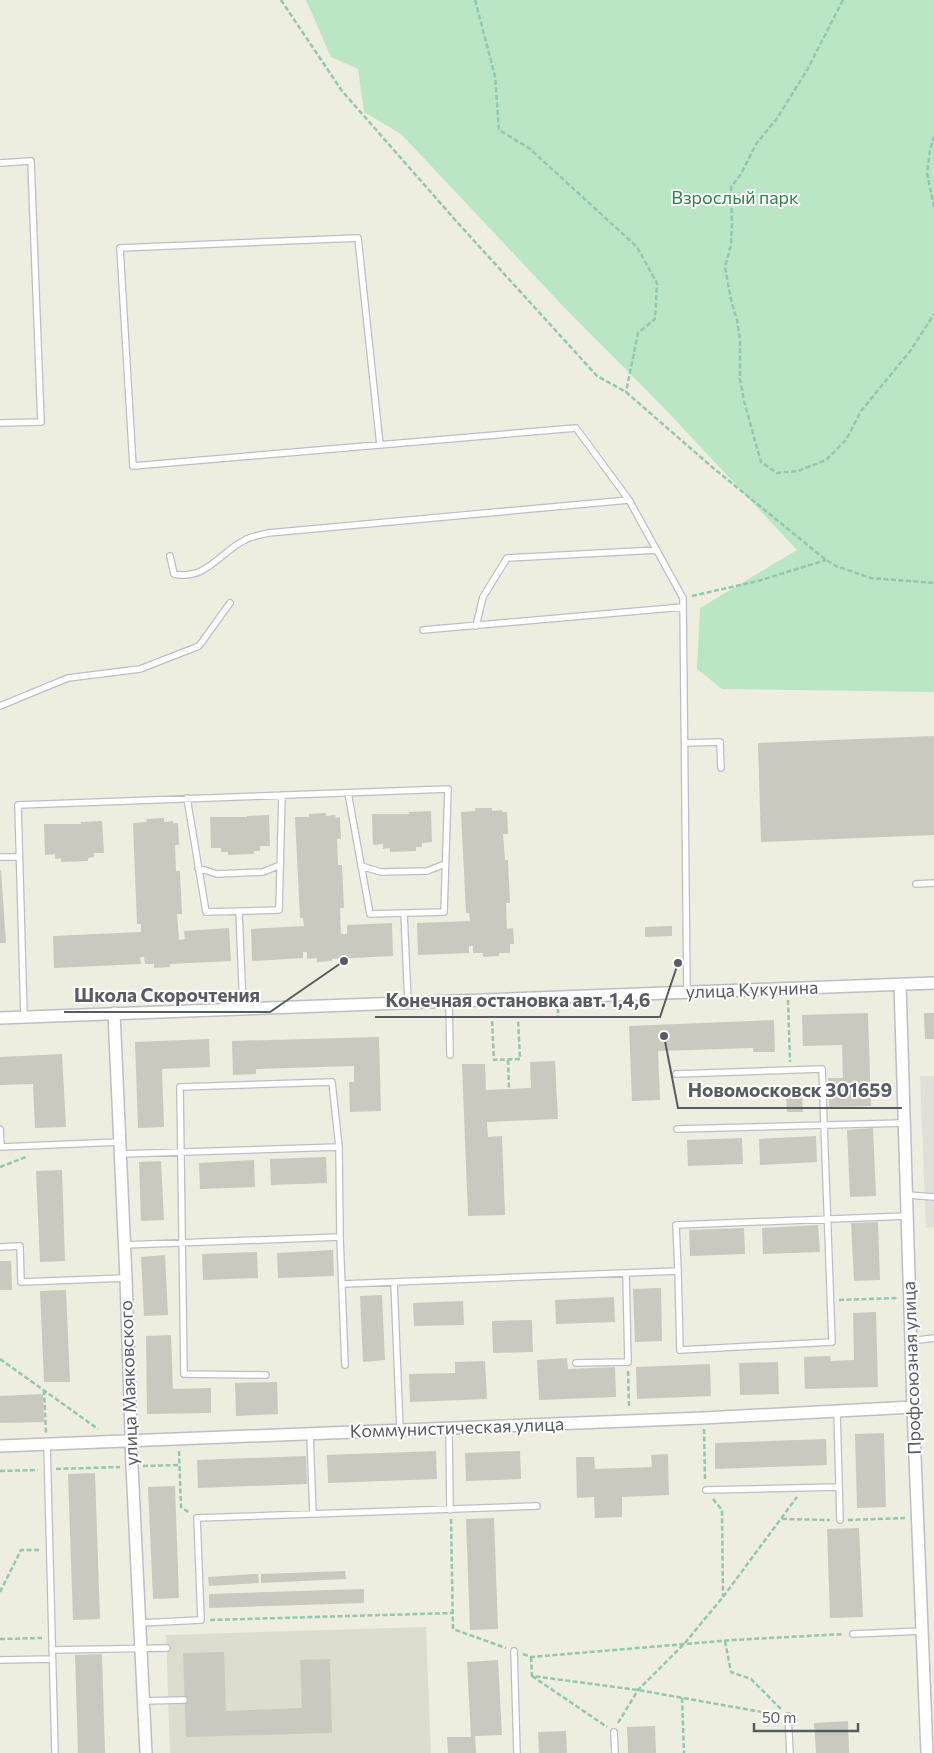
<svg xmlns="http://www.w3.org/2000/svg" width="934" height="1753" viewBox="0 0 934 1753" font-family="Commissioner,sans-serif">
<rect width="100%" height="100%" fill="#edede0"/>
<path fill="#e0e0d8" d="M920,1076H934V1227L926,1228Z"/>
<path fill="#ddddcf" d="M426,1627L431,1753H170L166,1635Z"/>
<path fill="#bae6c5" d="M306,0H934V692L722,689L697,669L700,608L797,550L665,409L561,304L401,134L364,112L358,69L331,57Z"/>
<path fill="#cac9bf" d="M934,736V835L761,842L758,743Z
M475,808H492V811L502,810V812H507L508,834H503L505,860H508L510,903H506L507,929L513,928L514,944H510V953H499V956L483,957V953H473V946H469V953L418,955L417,923L470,921L469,913H466L461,812L475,811Z
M431,811L432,842L422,843V847H416V851L390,852V848L383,849V844L373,845L372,814H409V812Z
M326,813V816L335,815L336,818L340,817L341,839H337L338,865H342L344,908H340L341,934H347V925L392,923L393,956L332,959V961L317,962V958L307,959V952H303V958L252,961L251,929L304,926L303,918H300L295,817H309V814Z
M269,815L270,846H260V851H254V854L228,855V852H221V848H211L210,817H247V816Z
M164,818V822L173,821V823H178L179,845H175L176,871H180L182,914H177L179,940L185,939L184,931L229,928L231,961L170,964V967L154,968V964H145L144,957H140L141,964L54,968L53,936L141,932V924H137L133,823L147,822L146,819Z
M102,821L104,853H94V857L88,858V861L61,862V858L55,859V854L45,855L44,824H81V822Z
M0,870H1L6,943H0Z
M672,926V936L645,937V927Z
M868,1013L871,1106L829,1107L828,1078H843L842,1045L803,1046L802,1015Z
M924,1013H934V1039H925Z
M774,1020L775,1052H753V1048L658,1051L660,1100L632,1101L629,1026Z
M379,1037L381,1111L350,1112L349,1082H354V1066L256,1069V1074L233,1075L232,1041Z
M209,1039L210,1067L162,1069L164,1127L138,1128L135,1042Z
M62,1054L66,1127L35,1128L33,1084L0,1085V1057Z
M555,1061L558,1119L487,1122L488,1137L502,1136L505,1215L468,1216L462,1064H485L486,1090L509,1089L531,1088L530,1062Z
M786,1096H802L803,1112H787Z
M873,1128L876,1196L850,1197L847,1130Z
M816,1136L817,1162L760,1165L759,1139Z
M742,1138L743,1164L688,1166L687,1140Z
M326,1157L327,1183L271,1185L270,1159Z
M254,1160L255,1187L200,1189L199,1163Z
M161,1161L164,1220L141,1221L139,1162Z
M62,1170L65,1261L40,1262L36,1171Z
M878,1222L880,1280L854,1281L851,1223Z
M818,1225L820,1252L763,1254L762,1228Z
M744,1228L745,1254L690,1256L689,1230Z
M333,1250L334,1276L278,1278L277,1253Z
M257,1252L258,1278L203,1280L202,1254Z
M165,1255L168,1315L144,1316L141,1257Z
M0,1261H11L12,1290H0Z
M661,1288L662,1341L635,1342L633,1289Z
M66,1290L70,1382H44L40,1291Z
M382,1295L385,1360L363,1362L360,1296Z
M614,1297L615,1322L556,1324L555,1300Z
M463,1301L464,1325L414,1326L413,1303Z
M876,1312L878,1387L805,1389L804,1357L830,1356L831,1361L854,1360L853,1313Z
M532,1320L533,1352L493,1353L492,1321Z
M171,1335L173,1389L211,1388V1413L147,1414L146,1336Z
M567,1358L568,1369L615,1367L616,1397L539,1400L537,1360Z
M485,1361L487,1399L410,1402L409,1374L455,1373V1362Z
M778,1362L779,1394L740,1395L739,1363Z
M710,1364L711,1396L637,1399L636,1367Z
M277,1382L278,1414L236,1416L235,1383Z
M43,1394L44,1422L0,1423V1396Z
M884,1433L886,1507L857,1508L855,1434Z
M826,1439L827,1465L715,1469V1443Z
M436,1451L437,1479L328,1483L327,1455Z
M520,1451L521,1479L466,1481L465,1453Z
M668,1454L669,1495L622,1497V1517L595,1518L594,1497L577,1498L576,1457H594L595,1469L652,1467L651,1455Z
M306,1456L307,1484L198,1488L197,1460Z
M95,1473L100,1619L73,1620L68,1474Z
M175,1486L179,1598L153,1599L148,1487Z
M494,1518L498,1629L470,1630L466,1519Z
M859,1528L863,1617L830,1618L827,1529Z
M345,1571L346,1579L261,1583V1574Z
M258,1574L259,1583L209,1586L208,1577Z
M364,1589V1603L209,1608V1594Z
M224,1652L226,1711L302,1708L300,1660L330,1659L332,1733L186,1737L183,1653Z
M102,1654L105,1753H78L75,1655Z
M498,1660L502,1735L475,1736L476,1753H448L447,1737H471L467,1662Z
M848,1721L849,1753H816L814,1723Z
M655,1726L656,1753H628L627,1727Z
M566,1731L567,1753H539L538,1732Z"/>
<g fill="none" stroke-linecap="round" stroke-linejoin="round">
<defs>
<path id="lane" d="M0,163L31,161L41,422L0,423
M380,445L358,238L120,248L133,466L576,428L629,500L683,598L687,992
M170,556L174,574C206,581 220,552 245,540C252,536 261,535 268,533L629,500
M476,626L483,597L507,558L657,550
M423,630L683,607
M0,706L68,678L140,669L199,646L230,603
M685,743L720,742L721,768
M187,798L206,912L279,910L282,795
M0,857H19
M361,866L381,872L427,871L445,864
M198,868L217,874L263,872L280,865
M916,884L934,883
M239,911L243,1008
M404,913L408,1002
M449,1001L450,1055
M24,1017L18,805L448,789L444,912L370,914L348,793
M676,1074L822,1069L832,1342L680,1350L678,1271
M0,1129L1,1147L120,1142
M677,1129L904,1123
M120,1154L339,1147
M907,1195L934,1197
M124,1245L340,1237
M0,1247L20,1246L21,1282L126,1278
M394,1282L400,1430
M342,1284L678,1271L676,1225L907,1216
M911,1341L934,1338
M576,1363L628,1362L626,1274
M266,1375L184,1374L180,1087L332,1082L339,1147L340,1237L345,1365
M837,1411L840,1520
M449,1428L450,1510
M310,1434L313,1514
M47,1445L55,1753
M706,1490L839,1487
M140,1623L201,1620L197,1518L537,1506
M853,1634L922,1631
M52,1650L167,1648
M514,1651L517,1753
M0,1660L52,1659
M143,1701L184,1700
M788,1716L790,1753
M614,1732L615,1753"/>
<path id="street" d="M900,984L913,1407L927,1753
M114,1013L126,1278L132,1466L146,1753
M0,1018L934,983
M0,1446L703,1418L913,1407"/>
</defs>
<use href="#lane" stroke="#bdbec5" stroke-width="8"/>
<use href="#street" stroke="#bdbec5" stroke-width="14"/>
<path stroke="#93c7af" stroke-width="2.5" stroke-dasharray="5 2.5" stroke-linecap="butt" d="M281,0L342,91L457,222L597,376L626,392L712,467L826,560L836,566L871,578L934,583
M475,0L495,76L499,130L529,148L637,247L657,283L655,319L638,333L626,392
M843,0L807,70L778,117L756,144L741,174L731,187L732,224L731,245L725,267L731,300L737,320L740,340V379L744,401L761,462L777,473L798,471L826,460L846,440L861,411L911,350L934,314
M934,136L930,150L927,173L934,207
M692,596L758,581L826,560
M788,1000L790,1062
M558,1008V1018
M492,1021L494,1060L520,1059L518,1019
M508,1060L509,1089
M0,1167L26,1157
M839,1300L899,1298
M0,1359L98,1429
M628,1371L629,1408
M44,1390L46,1433
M704,1429L705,1481
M179,1451L181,1507L190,1513
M143,1466L179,1465
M56,1469L120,1467
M0,1471L38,1470
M713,1499L722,1510L723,1597
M451,1519L453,1629L506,1648
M782,1519L830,1520
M848,1520L905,1518
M0,1592L21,1550H40
M210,1620L453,1613
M0,1639L42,1638
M725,1641L731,1672L751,1679L782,1710
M523,1654L531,1657L733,1640L844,1634
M531,1657L532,1676L638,1690L779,1715
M532,1676L607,1727
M682,1698L684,1753
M618,1723L638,1690L684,1644L723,1597L797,1497"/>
<use href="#lane" stroke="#fff" stroke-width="5.5"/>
<use href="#street" stroke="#fff" stroke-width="11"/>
</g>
<g text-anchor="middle" stroke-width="4" stroke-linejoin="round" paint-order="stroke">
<g font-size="18" fill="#2f8347" stroke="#fff">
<text x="735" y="204">Взрослый парк</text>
</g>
<g font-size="18" fill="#595b62" stroke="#fff">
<text transform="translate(752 990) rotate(-2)" y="6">улица Кукунина</text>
<text transform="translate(912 1368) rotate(-92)" y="6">Профсоюзная улица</text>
<text transform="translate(129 1383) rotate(-92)" y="6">улица Маяковского</text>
<text transform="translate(457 1428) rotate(-2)" y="6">Коммунистическая улица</text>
</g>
</g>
<path fill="none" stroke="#595b62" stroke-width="2" d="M344 961L270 1012H64M678 963L660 1017H375M664 1036L678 1108H902"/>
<g fill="#595b62" stroke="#fff" stroke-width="2">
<circle cx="344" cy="961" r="5"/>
<circle cx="678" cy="963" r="5"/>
<circle cx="664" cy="1036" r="5"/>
</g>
<g font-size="19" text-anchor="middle" font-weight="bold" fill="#595b62" stroke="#fff" stroke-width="4" stroke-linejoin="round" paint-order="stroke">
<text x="167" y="1002">Школа Скорочтения</text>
<text x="518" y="1007">Конечная остановка авт. 1,4,6</text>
<text x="790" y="1097">Новомосковск 301659</text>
</g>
<path d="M754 1723v8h104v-8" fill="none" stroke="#595b62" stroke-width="2.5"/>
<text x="762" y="1723" font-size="15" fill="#595b62" stroke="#ffffff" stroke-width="4" paint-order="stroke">50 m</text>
</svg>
